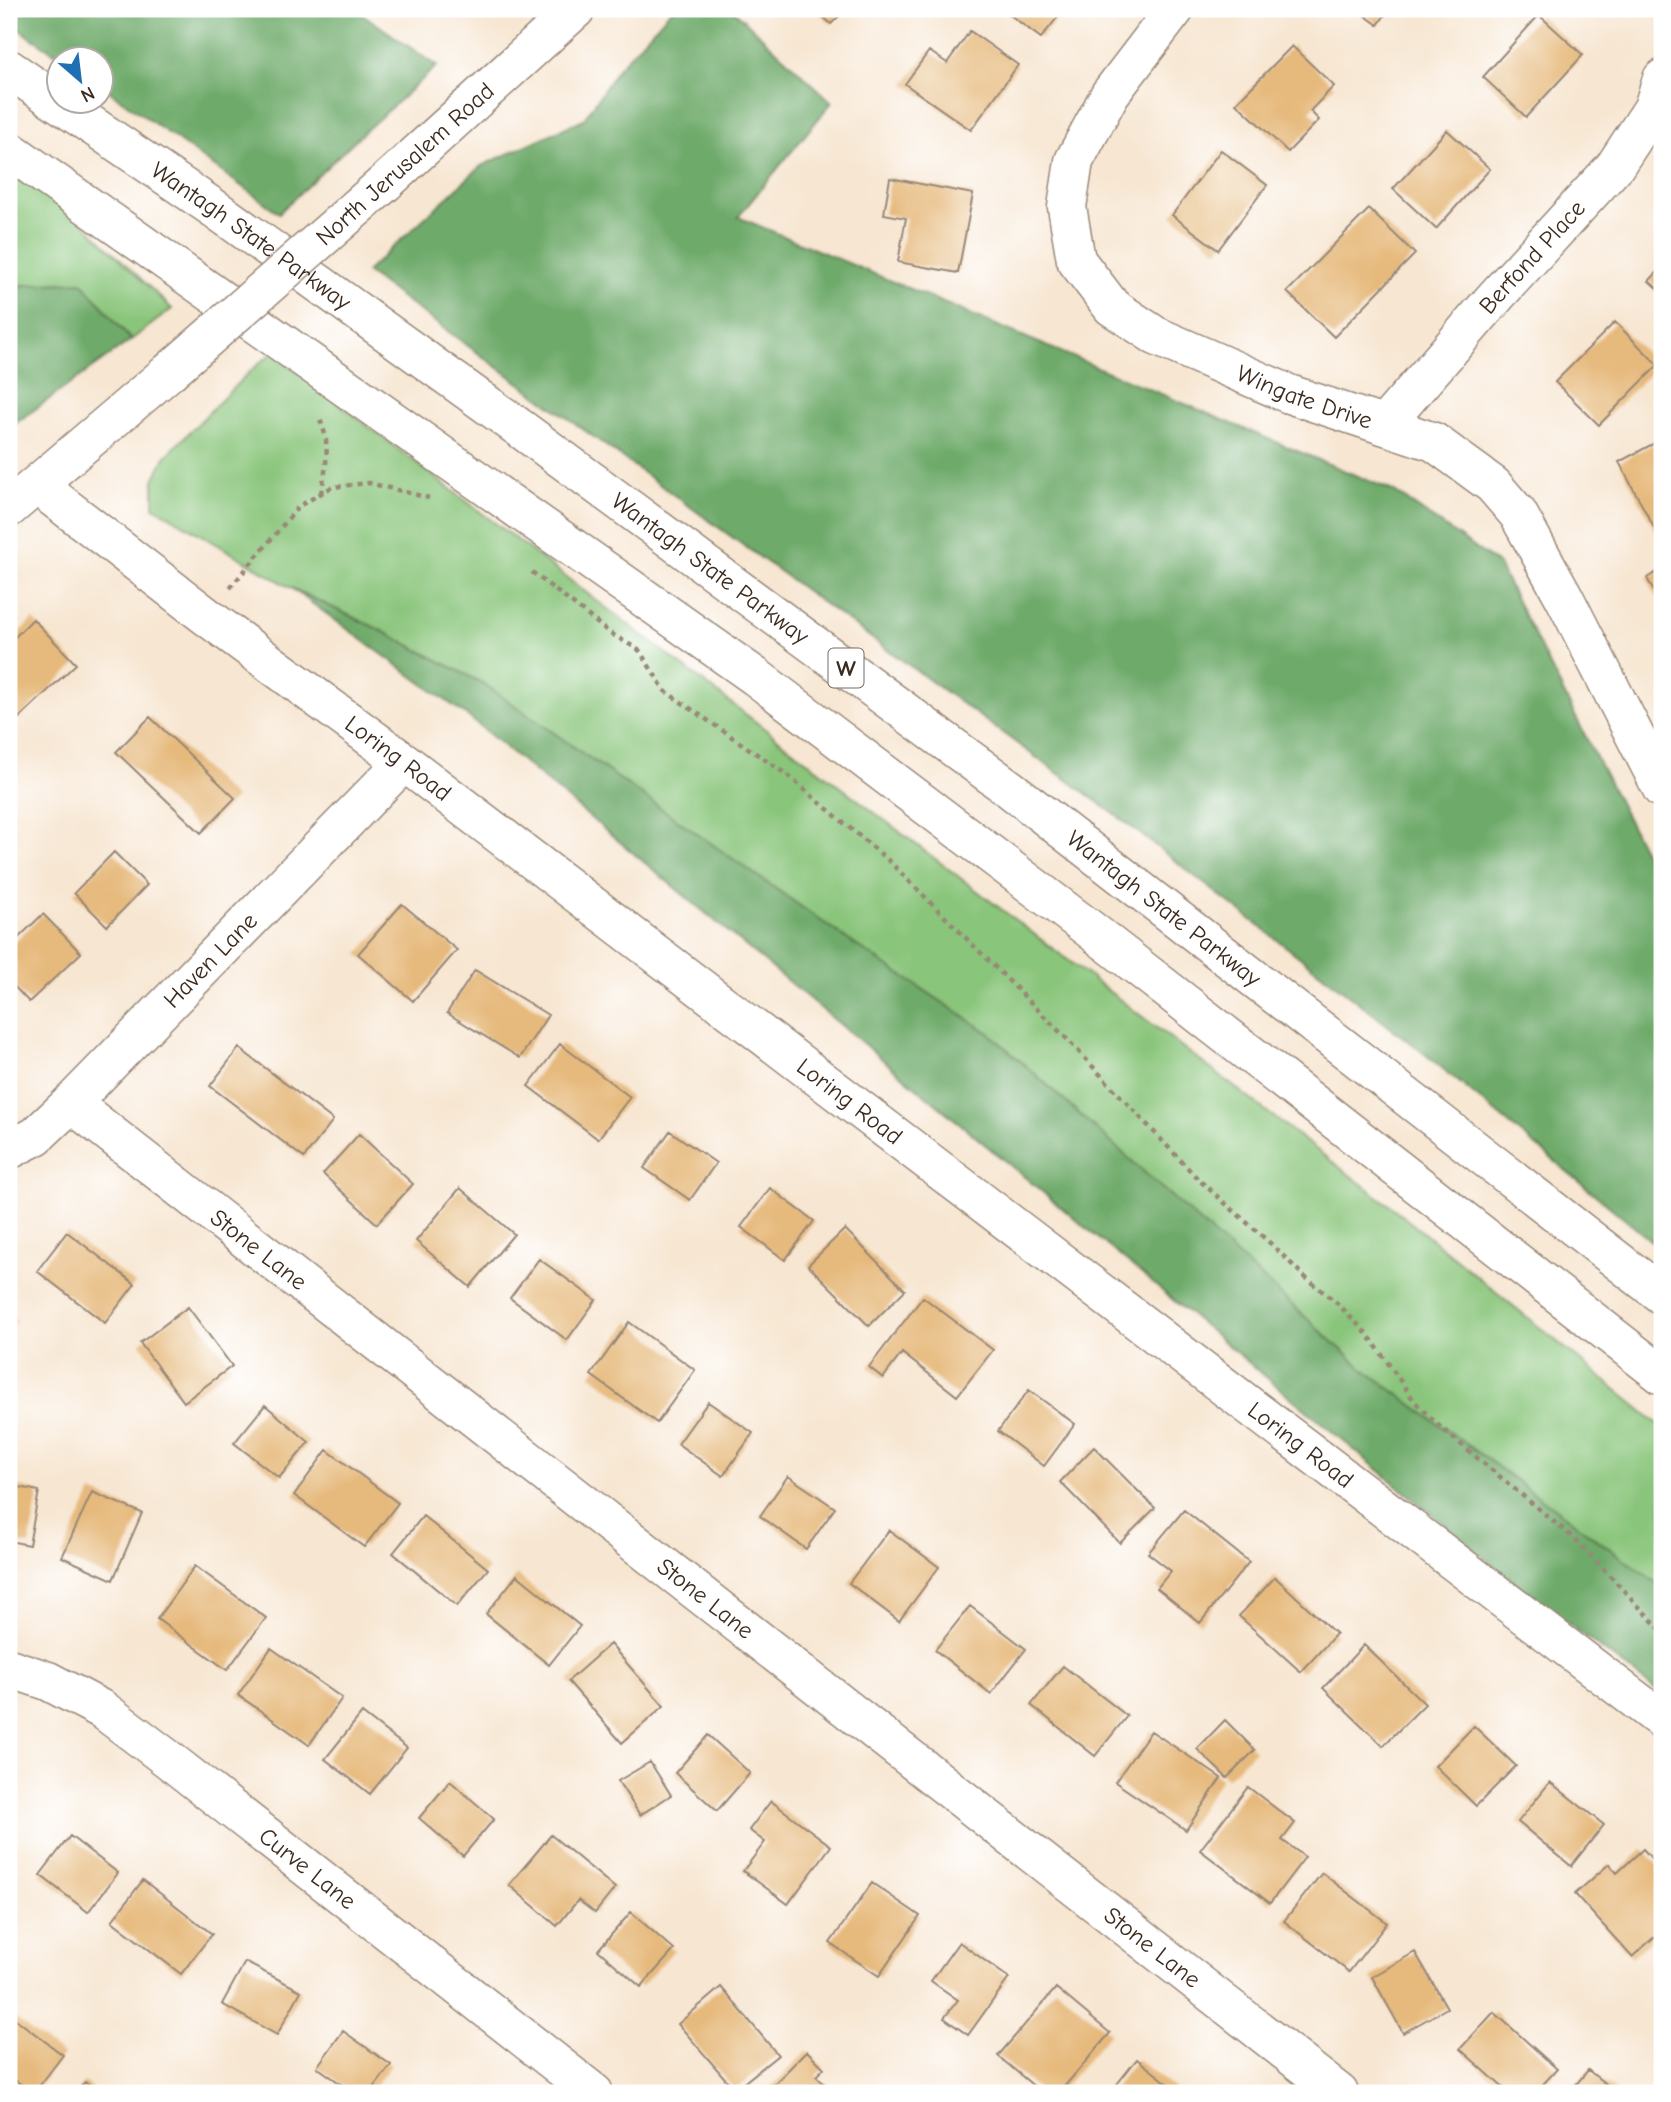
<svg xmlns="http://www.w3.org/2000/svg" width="1671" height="2102" viewBox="0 0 1671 2102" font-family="'Comic Neue',sans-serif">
<rect width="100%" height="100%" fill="#fff"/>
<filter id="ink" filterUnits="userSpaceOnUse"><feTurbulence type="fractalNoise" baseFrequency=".0143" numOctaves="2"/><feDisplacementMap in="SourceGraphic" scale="14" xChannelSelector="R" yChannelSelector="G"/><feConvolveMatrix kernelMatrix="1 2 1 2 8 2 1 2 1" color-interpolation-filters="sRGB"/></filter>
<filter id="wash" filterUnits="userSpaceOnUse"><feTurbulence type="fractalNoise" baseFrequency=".00686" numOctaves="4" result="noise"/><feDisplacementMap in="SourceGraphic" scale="28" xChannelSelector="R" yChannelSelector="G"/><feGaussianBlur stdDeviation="1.57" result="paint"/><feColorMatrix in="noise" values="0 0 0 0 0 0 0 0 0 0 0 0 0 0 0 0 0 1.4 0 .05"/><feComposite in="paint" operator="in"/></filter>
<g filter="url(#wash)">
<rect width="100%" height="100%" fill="#f7e6d1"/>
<path fill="#89c57a" stroke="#62784c" stroke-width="2" d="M9,171L76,216L172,309L131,340L82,282L9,286Z
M272,353L1393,1208L1662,1427V1587L1362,1368L989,1033L854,944L484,684L380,630L291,588L154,507V480L165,457L247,374Z"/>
<path fill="#6eaa6a" stroke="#546a44" stroke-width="2" d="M9,9H355L437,66L354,141L279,213L102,86V60L64,59L9,23Z
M672,9H732L832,102L738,217L1393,491L1498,564L1662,887V1250L1425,1054L1117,816L366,272L481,166L584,119L619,67Z
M82,282L131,340L9,428V286Z
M291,588L380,630L484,684L854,944L989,1033L1362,1368L1662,1587V1695L1515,1583L470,718Z"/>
<g id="blocks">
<path fill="#e6b97b" d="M815,9H846L831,24Z
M1002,9H1064L1041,38Z
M1356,9H1389L1378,25Z
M1539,15L1583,55L1526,117L1483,77Z
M970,31L1018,65L971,130L905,84L929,51L947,63Z
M1292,46L1334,86L1310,111L1319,120L1288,152L1236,103Z
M1447,130L1490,169L1436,229L1393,189Z
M1221,150L1267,185L1218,250L1172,215Z
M890,178L973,194L958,273L898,262L906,218L884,214Z
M1369,209L1415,254L1334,337L1287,292Z
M1662,267V293L1649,281Z
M1615,322L1658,365L1599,425L1555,382Z
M1662,439V536L1659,537L1619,462Z
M1662,569V607L1647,578Z
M33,619L76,664L19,718L9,707V643Z
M150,717L235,798L201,833L116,752Z
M114,852L147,885L107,926L74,893Z
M402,904L457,950L413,1001L358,954Z
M43,914L81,953L29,1002L9,981V947Z
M475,970L548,1015L520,1058L447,1013Z
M560,1044L630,1097L598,1139L528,1086Z
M239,1048L333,1120L304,1158L210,1086Z
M670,1131L716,1163L690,1200L644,1168Z
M359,1134L413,1184L377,1224L323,1174Z
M460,1188L514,1234L470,1287L416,1241Z
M770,1188L814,1221L785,1260L741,1227Z
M845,1229L905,1290L869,1326L808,1265Z
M67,1232L135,1284L105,1323L37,1271Z
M539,1259L596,1300L567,1340L510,1298Z
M923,1297L993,1350L957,1396L902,1353L883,1378L869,1367Z
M9,1304L16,1323L9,1326Z
M188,1307L232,1366L184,1402L140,1343Z
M629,1322L695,1370L657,1423L591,1375Z
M1029,1390L1075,1424L1044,1466L998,1431Z
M708,1402L753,1433L723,1476L678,1444Z
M265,1405L309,1442L279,1478L234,1443Z
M1094,1447L1155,1508L1120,1543L1060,1482Z
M327,1450L398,1503L364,1547L294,1495Z
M788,1476L835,1508L806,1549L760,1516Z
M9,1485L39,1491L29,1545L9,1541Z
M92,1492L142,1513L113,1580L62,1557Z
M1184,1510L1249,1562L1200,1623L1157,1588L1171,1571L1148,1553Z
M423,1516L488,1569L457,1606L393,1553Z
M889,1530L939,1567L899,1621L849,1583Z
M195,1566L266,1618L227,1670L157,1619Z
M517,1575L580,1626L549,1665L486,1614Z
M1275,1577L1336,1634L1301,1672L1239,1616Z
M970,1606L1026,1649L991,1694L935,1650Z
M610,1644L664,1706L622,1743L568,1681Z
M1364,1645L1425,1704L1383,1746L1323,1688Z
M271,1648L342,1698L309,1745L238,1695Z
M1063,1666L1127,1716L1095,1756L1031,1705Z
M362,1713L407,1748L370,1794L325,1759Z
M1225,1720L1255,1750L1227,1778L1197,1749Z
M1474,1726L1516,1766L1476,1806L1435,1766Z
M1151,1731L1221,1778L1186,1830L1115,1782Z
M708,1735L750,1773L717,1811L675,1773Z
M650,1762L671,1795L640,1815L618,1781Z
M450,1781L494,1819L463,1856L419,1818Z
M1550,1782L1604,1825L1571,1866L1518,1822Z
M1248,1787L1295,1823L1282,1840L1305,1857L1270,1903L1200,1850Z
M771,1801L831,1846L788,1904L743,1871L765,1842L749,1830Z
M551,1835L615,1888L595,1913L578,1900L557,1926L509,1885Z
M70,1836L118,1873L88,1912L40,1875Z
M1643,1849L1662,1870V1930L1632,1957L1575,1894L1609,1864L1617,1873Z
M1322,1873L1387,1923L1349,1972L1284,1921Z
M143,1880L212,1934L181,1974L112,1921Z
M872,1883L920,1916L879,1976L830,1943Z
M631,1912L674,1950L641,1987L598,1950Z
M959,1942L1009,1978L968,2035L944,2018L958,2000L931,1981Z
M1415,1952L1447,2008L1403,2033L1372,1977Z
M245,1962L301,1991L277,2035L222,2004Z
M721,1987L778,2055L735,2090L678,2024Z
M1056,1988L1110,2033L1059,2093H1042L998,2056Z
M1494,2012L1557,2069L1535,2093H1509L1460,2049Z
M9,2014L63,2055L34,2093L9,2076Z
M343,2031L391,2065L370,2093H354L317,2067Z
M807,2051L824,2068L816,2076L834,2093H765Z
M1137,2059L1180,2093H1110Z
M1588,2070L1617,2093H1569Z
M85,2082L98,2093H76Z"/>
</g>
</g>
<g filter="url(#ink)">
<use href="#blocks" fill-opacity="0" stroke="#998878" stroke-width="2"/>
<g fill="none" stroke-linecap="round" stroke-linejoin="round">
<defs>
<g id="minor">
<path id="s1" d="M1175,9L1110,94L1074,161L1067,207L1076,260L1112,307L1156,336L1289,394L1434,442L1493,485L1518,514L1564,597L1662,789"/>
<path id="s2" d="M1384,425L1497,295L1615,166L1653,108L1662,79"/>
<path id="s3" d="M71,1103L1339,2093"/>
<path id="s4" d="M9,1150L36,1136L71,1103L404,762"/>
<path id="s5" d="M9,1668L48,1681L103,1710L168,1759L594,2093"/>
</g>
<g id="tertiary">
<path id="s6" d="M37,485L206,616L404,762L1662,1720"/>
</g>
<path id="secondary" d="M385,183L576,9
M9,508L169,372"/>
<g id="motorway">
<path id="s7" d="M9,69L218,211L521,429L1010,789L1662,1295"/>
<path d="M9,150L756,677L1091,930L1662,1375"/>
</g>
</defs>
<use href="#minor" stroke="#998878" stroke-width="41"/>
<use href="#tertiary" stroke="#998878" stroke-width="41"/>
<use href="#secondary" stroke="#998878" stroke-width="41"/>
<use href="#motorway" stroke="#998878" stroke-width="41"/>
<path stroke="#998878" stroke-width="4.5" stroke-dasharray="5 5" stroke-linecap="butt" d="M320,420C331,443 326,469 321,493
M532,572L610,633L639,650L665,691L786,774L889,861L1066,1038L1199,1180L1270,1243L1306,1278L1336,1302L1369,1336L1415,1402L1439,1426L1577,1541L1662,1631
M230,588L299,506L332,487L369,483L429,498"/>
<use href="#minor" stroke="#fff" stroke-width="38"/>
<use href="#tertiary" stroke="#fff" stroke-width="38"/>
<use href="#secondary" stroke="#fff" stroke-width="38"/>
<use href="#motorway" stroke="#fff" stroke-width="38"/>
<defs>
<path id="secondary-bridge" d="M169,372L385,183"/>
</defs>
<use href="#secondary-bridge" stroke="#998878" stroke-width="41" stroke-linecap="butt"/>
<use href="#secondary-bridge" stroke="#fff" stroke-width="38"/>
</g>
</g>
<g text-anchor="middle" stroke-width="6" stroke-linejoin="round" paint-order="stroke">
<rect fill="#fff" stroke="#766a62" stroke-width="2" x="828.5" y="648.5" width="35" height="39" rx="5"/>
<g font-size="23" font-weight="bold" fill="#3b2a1e">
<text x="846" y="676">W</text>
</g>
<g font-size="24" fill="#3b2a1e" stroke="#fff">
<text transform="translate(405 164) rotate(-42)" y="8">North Jerusalem Road</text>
<text dy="8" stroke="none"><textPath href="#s7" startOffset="294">Wantagh State Parkway</textPath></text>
<text dy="8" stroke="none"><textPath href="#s2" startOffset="224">Berfond Place</textPath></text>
<text dy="8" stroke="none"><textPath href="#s1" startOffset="556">Wingate Drive</textPath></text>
<text dy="8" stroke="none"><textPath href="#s7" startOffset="861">Wantagh State Parkway</textPath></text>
<text dy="8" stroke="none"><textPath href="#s6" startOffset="453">Loring Road</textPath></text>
<text dy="8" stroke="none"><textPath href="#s7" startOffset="1428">Wantagh State Parkway</textPath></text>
<text dy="8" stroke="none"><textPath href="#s4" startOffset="278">Haven Lane</textPath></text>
<text dy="8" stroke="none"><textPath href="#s6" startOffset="1020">Loring Road</textPath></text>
<text dy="8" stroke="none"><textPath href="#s3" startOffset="238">Stone Lane</textPath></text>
<text dy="8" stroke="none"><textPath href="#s6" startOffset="1587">Loring Road</textPath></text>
<text dy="8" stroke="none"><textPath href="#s3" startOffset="805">Stone Lane</textPath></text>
<text dy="8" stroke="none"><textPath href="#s5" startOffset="362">Curve Lane</textPath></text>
<text dy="8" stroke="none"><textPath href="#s3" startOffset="1372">Stone Lane</textPath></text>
</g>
</g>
<rect width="1671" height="2102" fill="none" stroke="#fff" stroke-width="35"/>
<g transform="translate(80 80) rotate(152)"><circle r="33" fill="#ffffff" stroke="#b1aaa5" stroke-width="2"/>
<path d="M0-5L12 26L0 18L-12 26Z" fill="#1f6fb2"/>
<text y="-10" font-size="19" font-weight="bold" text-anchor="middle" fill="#3b2a1e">N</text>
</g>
</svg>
